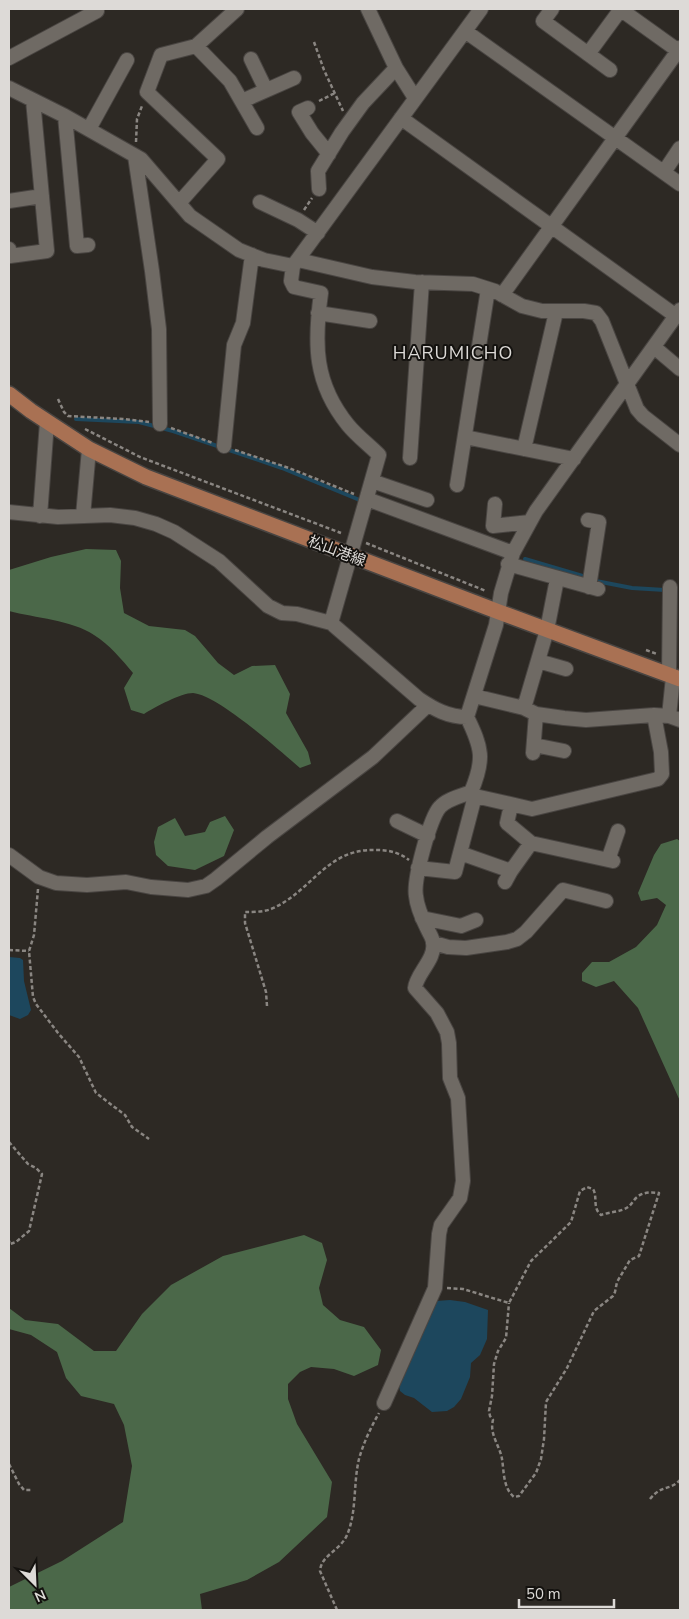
<svg xmlns="http://www.w3.org/2000/svg" width="689" height="1619" viewBox="0 0 689 1619" font-family="'Nunito Sans','Noto Sans JP',sans-serif">
<rect width="100%" height="100%" fill="#2d2924"/>
<path fill="#4b6849" d="M86,549L116,550L121,561L120,588L124,613L149,626L185,630L195,636L218,663L234,675L252,666L275,665L290,694L286,713L308,752L311,764L300,768C279,750 218,695 193,693C181,693 155,707 144,714L131,710L124,688L133,673C122,660 109,644 94,635C72,620 35,618 9,611V570L51,557Z
M225,816L234,830L224,856L195,870L168,866L156,855L154,842L158,827L175,818L185,836L205,832L210,822Z
M677,839L680,841V1101L638,1008L614,981L596,987L582,981V973L592,962H609L636,947L657,925L666,905L657,898L641,901L638,893L654,855L661,844Z
M304,1235L322,1243L327,1260L319,1288L323,1305L340,1320L364,1327L381,1350L378,1365L354,1376L334,1369L311,1367L300,1372L288,1384V1399L297,1424L332,1482L327,1517L279,1562L247,1580L200,1594L202,1610H9V1587L62,1561L123,1522L132,1466L124,1425L114,1404L81,1396L66,1378L57,1352L31,1335L9,1329V1308L25,1320L58,1324L94,1351H116L142,1314L171,1285L223,1256Z"/>
<path fill="#1d475d" d="M9,957L20,958L23,960L24,981L31,1010L28,1015L20,1019L9,1015Z
M450,1300L465,1302L488,1310L487,1339L480,1355L471,1363L470,1377L461,1399L454,1407L447,1411L432,1412L414,1398L405,1395L400,1391L399,1385L436,1301Z"/>
<g fill="none" stroke-linecap="round" stroke-linejoin="round">
<path stroke="#1d475d" stroke-width="4" d="M76,419L139,422L173,431L282,468L362,501
M525,559L586,577
M596,581L632,588L665,590"/>
<defs>
<path id="minor" d="M368,9L396,68L415,98
M552,9L543,21L610,70
M620,9L680,52
M465,31L680,184
M196,46L230,81L257,128
M588,54L621,9
M9,58L97,11L96,9
M251,59L266,90
M9,88L65,116L141,159L190,216L239,250L264,260L293,266
M242,101L294,78
M308,108L299,112L312,133L329,154
M65,116L77,246L88,245
M401,118L676,316
M89,129L127,60
M135,156L152,271L159,329L160,424
M664,172L680,148
M319,189L318,171L342,132L363,103L396,68
M9,201L42,196
M260,202L298,220L318,233
M179,203L218,159L147,92L161,55L196,46L237,9
M9,249L10,256L47,251L33,100
M298,260L372,277L415,282L473,284L495,291L522,306L542,311H584L596,313L602,321L637,409L643,416L680,445
M502,295L680,48
M318,313L370,321
M654,347L680,369
M465,437L574,459
M224,446L234,345L243,323L252,255
M524,449L556,312
M410,458L422,282
M372,481L427,500
M457,485L488,289
M367,499L513,553
M495,504L493,526L530,522
M9,512L58,517L110,515L135,518L156,524L174,532L219,561L268,606L282,613L297,614L331,623L419,699C434,709 448,717 467,717
M40,516L47,422
M83,516L89,449
M588,520L599,522L589,587
M508,564L598,589
M331,623L379,455C369,445 357,436 348,425C314,383 314,344 321,293L294,287L291,281L293,266L481,9
M538,661L566,669
M669,675L670,587
M474,696L524,708L536,714L564,718L586,720L654,715L669,716L680,720
M524,708L547,630L557,579
M669,716L673,677
M534,745L564,751
M533,753L536,714
M471,792L475,796L532,809L658,779L662,774L661,752L654,715
M511,805L507,823L531,843L613,861
M397,821L428,836
M460,853L511,871
M9,855L39,877L56,883L87,885L126,882L151,887L188,890L206,886L216,879L267,837L373,757L428,705
M608,860L618,831
M418,868L455,872L475,796
M505,882L511,871L531,843
M422,918L461,926L476,920
M434,943L448,947L466,948L507,942L517,939L526,932L563,890L606,901
M384,1403L435,1288L439,1234L441,1225L460,1198L463,1181L458,1098L450,1078L449,1043L447,1032L437,1013L415,988C416,974 436,959 433,943C433,938 429,933 427,928C422,918 417,907 416,896C413,881 430,817 440,807C447,799 461,796 471,792C485,759 482,748 467,717L496,625L501,593L513,553L536,511L680,310"/>
<path id="major" d="M9,394L31,411L89,449L146,477L499,612L680,679"/>
</defs>
<use href="#minor" stroke="#494542" stroke-width="16"/>
<use href="#major" stroke="#494542" stroke-width="18"/>
<path stroke="#8a8682" stroke-width="2.5" stroke-dasharray="4 2.5" stroke-linecap="butt" d="M314,42L324,70L343,111
M319,101L335,93
M136,142L137,119L142,106
M304,210L312,198
M58,399L64,412L68,416L123,419L149,422
M171,428L213,443
M85,429L140,457L341,533
M235,450L289,468L354,494
M366,543L486,591
M646,650L657,654
M38,889L34,935L29,951L33,997L36,1004L58,1033L79,1057L96,1093L125,1115L132,1127L149,1139
M9,950L29,951
M267,1006L266,992L245,923V912C253,912 264,912 271,909C312,892 326,848 376,850C388,850 399,852 409,860
M9,1142L28,1164L36,1168L42,1174L29,1231L16,1242L10,1244L9,1241
M447,1288L463,1289L509,1303L531,1261L571,1222L580,1191L587,1187L593,1189C598,1197 592,1208 601,1215C609,1212 621,1212 628,1207C631,1205 633,1201 636,1198C642,1192 650,1192 659,1193L639,1256L630,1260L617,1282L615,1292L613,1296L594,1311L567,1368L546,1402L544,1439L541,1459L536,1473L519,1496L514,1497C503,1488 504,1471 502,1459C500,1446 489,1434 493,1420L490,1416L489,1411L492,1396L494,1364L498,1351L506,1338L509,1303
M9,1464L19,1484L24,1490H31
M650,1499C662,1484 670,1491 680,1480
M337,1610L320,1571C321,1555 340,1551 347,1535C357,1512 353,1484 359,1459C363,1444 371,1427 379,1413"/>
<use href="#minor" stroke="#6f6a64" stroke-width="14"/>
<use href="#major" stroke="#a97153" stroke-width="15"/>
</g>
<g text-anchor="middle" stroke-width="4" stroke-linejoin="round" paint-order="stroke">
<g font-size="15" fill="#dddad7" stroke="#14120f">
<text transform="translate(337 551) rotate(21)" y="5">松山港線</text>
</g>
<g font-size="18" letter-spacing="1" fill="#dddad7" stroke="#14120f">
<text x="453" y="359">HARUMICHO</text>
</g>
</g>
<rect width="689" height="1619" fill="none" stroke="#dddad7" stroke-width="20"/>
<g transform="translate(35 1584) rotate(156)" stroke="#14120f" stroke-width="4" paint-order="stroke">
<path d="M0-4L9 19L0 12L-9 19Z" fill="#dddad7"/>
<text y="-8" font-size="14" font-weight="bold" text-anchor="middle" fill="#dddad7">N</text>
</g>
<path d="M519 1599v8h95v-8" fill="none" stroke="#dddad7" stroke-width="2.5"/>
<text x="526" y="1599" font-size="15" fill="#dddad7" stroke="#14120f" stroke-width="4" paint-order="stroke">50 m</text>
</svg>
